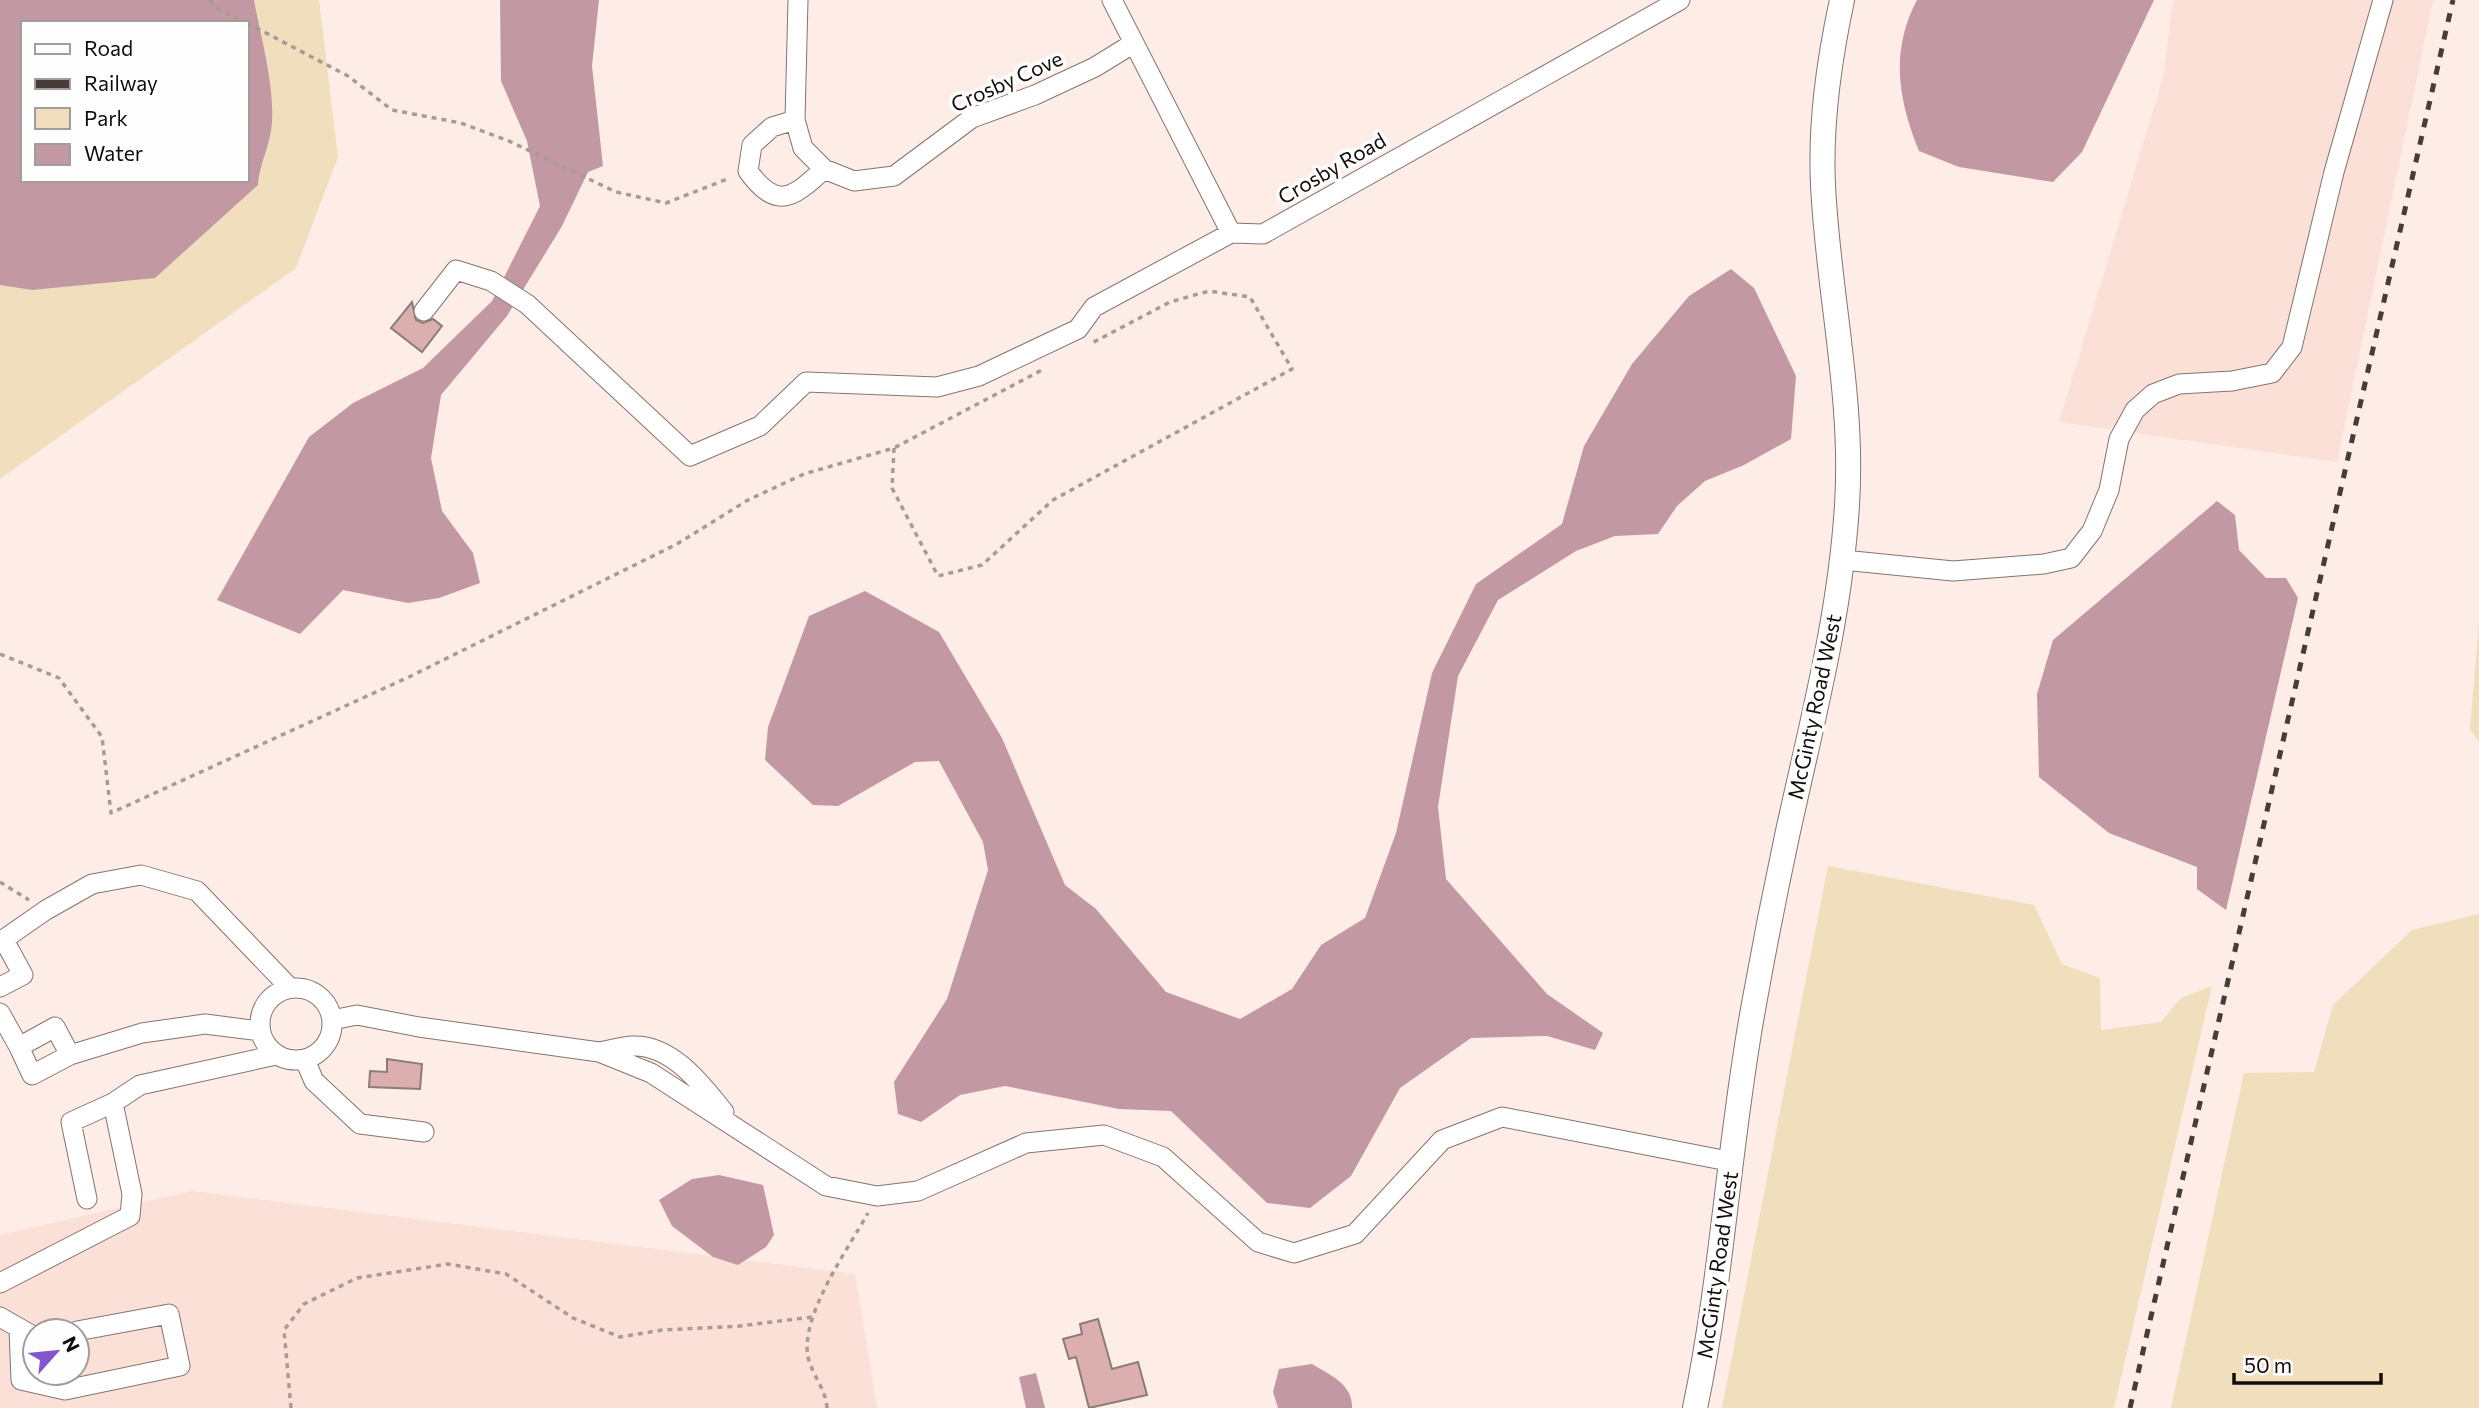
<svg xmlns="http://www.w3.org/2000/svg" width="2479" height="1408" viewBox="0 0 2479 1408" font-family="Commissioner,sans-serif">
<rect width="100%" height="100%" fill="#feede6"/>
<path fill="#fae0d7" fill-rule="evenodd" d="M2173,0H2433L2337,462L2059,422L2163,78Z
M192,1191L855,1274L877,1408H0V1235ZM35,1331H77V1373H35Z"/>
<path fill="#f0debc" d="M254,0H319L338,157L296,268L0,479V285L32,290L155,277L258,185C259,165 268,150 271,131C277,93 261,38 254,0Z
M2479,621V742L2470,729Z
M1828,866L2034,905L2062,964L2100,978L2101,1030L2161,1022L2181,998L2212,986L2114,1408H1722Z
M2479,914V1408H2171L2244,1073L2314,1072L2333,1005L2412,930Z"/>
<path fill="#c298a3" fill-rule="evenodd" d="M0,0H254C261,38 277,93 271,131C268,150 259,166 258,185L155,278L32,290L0,285ZM23,23H247V180H23Z
M500,0H599L592,66L603,166L588,172L562,226L507,316L441,395L431,458L442,511L473,553L480,583L439,598L408,603L343,590L300,634L217,600L309,437L353,403L423,368L492,301L540,206L527,141L501,81Z
M1917,0H2154L2082,152L2053,182L1959,167L1919,151C1898,100 1890,51 1917,0Z
M1731,269L1754,288L1796,376L1791,439L1744,465L1705,481L1677,506L1658,534L1615,536L1576,551L1498,600L1458,676L1438,807L1446,879L1547,994L1603,1033L1595,1050L1547,1036L1471,1038L1400,1088L1351,1176L1310,1208L1267,1203L1171,1111L1119,1109L1005,1086L960,1095L921,1122L898,1114L894,1082L947,999L988,870L983,842L939,761L915,762L838,806L813,805L765,760L768,727L809,616L865,591L939,632L1002,738L1065,885L1096,909L1166,992L1240,1019L1292,989L1321,945L1365,918L1396,833L1432,673L1476,584L1562,524L1584,446L1632,364L1689,296Z
M2217,501L2235,515L2239,550L2266,578H2286L2298,598L2226,910L2197,889V867L2109,833L2039,777L2037,694L2053,640Z
M719,1175L763,1185L774,1235L766,1247L738,1265L713,1257L672,1226L659,1200L692,1179Z
M1312,1364C1330,1375 1353,1384 1352,1408H1278L1273,1392L1279,1369Z
M1036,1373L1045,1408H1026L1019,1377Z"/>
<path fill="#dbafad" stroke="#8b7b7a" stroke-width="2" d="M412,302L416,320L423,323L433,319L442,326L422,352L391,328Z
M387,1059L422,1064L420,1089L369,1087L370,1071L387,1072Z
M1098,1319L1112,1369L1138,1362L1147,1395L1089,1408L1076,1357L1069,1359L1063,1339L1082,1334L1080,1324Z"/>
<g fill="none" stroke-linecap="round" stroke-linejoin="round">
<defs>
<path id="minor" d="M798,0L795,120L803,148L824,169L854,181L894,176L972,118L1035,95L1095,67L1134,43
M1112,0L1231,233L1263,234L1680,0
M795,120L772,127L752,145L748,171C777,211 793,198 824,169
M424,311L456,270L491,281L527,304L690,456L760,426L806,382L937,387L979,376L1078,329L1094,307L1231,233
M1843,560L1953,571L2044,564L2071,558L2092,531L2109,490L2119,439L2135,410L2153,394L2179,384L2232,381L2272,373L2292,347L2334,172L2383,0
M0,942L46,910L92,884L141,875L197,891L290,988
M0,987L23,975L4,940
M260 1024a36 36 0 1 1 72 0a36 36 0 1 1-72 0Z
M0,1013L19,1047
M332,1020L357,1015L419,1027L599,1052L651,1073L826,1186L877,1196L918,1191L1026,1143L1104,1135L1163,1157L1258,1242L1294,1253L1355,1234L1442,1140L1502,1117L1733,1162
M599,1052C610,1050 621,1047 632,1046C672,1044 702,1085 724,1112
M70,1055L32,1075L19,1047L55,1027L70,1055L142,1033L205,1024L260,1031
M305,1060L314,1081L360,1124L424,1132
M87,1199L71,1122L113,1103L140,1085L276,1055
M0,1283L130,1216L132,1194L113,1103
M0,1317L35,1337
M19,1329L21,1380L65,1390L180,1366L169,1314L77,1331"/>
<path id="major" d="M1695,1408C1723,1275 1729,1138 1754,1004C1764,948 1775,892 1787,836C1811,725 1840,619 1847,505C1854,397 1828,292 1823,185C1820,122 1829,61 1842,0"/>
</defs>
<use href="#minor" stroke="#84746f" stroke-width="21"/>
<use href="#major" stroke="#84746f" stroke-width="26"/>
<path stroke="#a89b95" stroke-width="3.5" stroke-dasharray="5 5" stroke-linecap="butt" d="M210,0L217,8L246,23
M247,23L348,76L392,110L461,123L509,141L616,192L666,203L730,178
M894,448L892,488L938,576L982,565L1053,500L1292,369L1250,297L1209,291L1170,302L1092,343
M0,654L59,678L102,737L111,813L411,676L677,544L748,500L804,474L894,448L1042,370
M0,882L29,900
M291,1408L284,1330L304,1304L357,1278L448,1264L506,1274L573,1318L620,1337L662,1330L740,1326L812,1317
M827,1408C826,1389 812,1375 808,1357C800,1316 848,1249 868,1213"/>
<use href="#minor" stroke="#fff" stroke-width="19"/>
<use href="#major" stroke="#fff" stroke-width="24"/>
<path stroke="#463d3a" stroke-width="5" stroke-dasharray="9 9" stroke-linecap="butt" d="M2130,1408L2453,0"/>
</g>
<g text-anchor="middle" stroke-width="7" stroke-linejoin="round" paint-order="stroke">
<g font-size="21" fill="#120c0a" stroke="#fefefe">
<text transform="translate(1007 82) rotate(-24)" y="7">Crosby Cove</text>
<text transform="translate(1332 169) rotate(-30)" y="7">Crosby Road</text>
<text transform="translate(1815 707) rotate(-78)" y="7">McGinty Road West</text>
<text transform="translate(1718 1265) rotate(-82)" y="7">McGinty Road West</text>
</g>
</g>
<rect x="21" y="21" width="228" height="161" fill="#fefefe" stroke="#a09d9c" stroke-width="2"/>
<rect x="35" y="44" width="35" height="10" fill="#ffffff" stroke="#a09d9c" stroke-width="2"/>
<text x="84" y="56" font-size="21" fill="#120c0a">Road</text>
<rect x="35" y="79" width="35" height="10" fill="#463d3a" stroke="#a09d9c" stroke-width="2"/>
<text x="84" y="91" font-size="21" fill="#120c0a">Railway</text>
<rect x="35" y="108" width="35" height="21" fill="#f0debc" stroke="#a09d9c" stroke-width="2"/>
<text x="84" y="126" font-size="21" fill="#120c0a">Park</text>
<rect x="35" y="144" width="35" height="21" fill="#c298a3" stroke="#a09d9c" stroke-width="2"/>
<text x="84" y="161" font-size="21" fill="#120c0a">Water</text>
<g transform="translate(56 1352) rotate(63)"><circle r="33" fill="#fefefe" stroke="#a09d9c" stroke-width="2"/>
<path d="M0-5L12 26L0 18L-12 26Z" fill="#8555ce"/>
<text y="-10" font-size="19" font-weight="bold" text-anchor="middle" fill="#120c0a">N</text>
</g>
<path d="M2234 1373v10h147v-10" fill="none" stroke="#120c0a" stroke-width="3.5"/>
<text x="2244" y="1373" font-size="21" fill="#120c0a" stroke="#fefefe" stroke-width="5" paint-order="stroke">50 m</text>
</svg>
